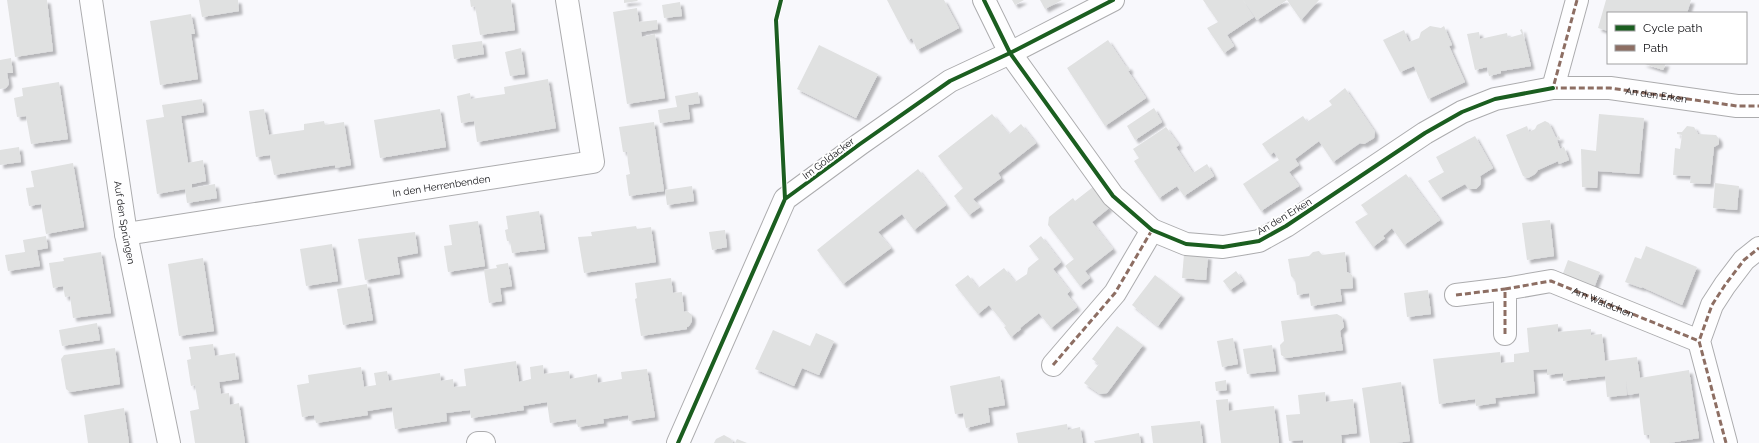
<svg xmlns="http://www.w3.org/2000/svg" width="1759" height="443" viewBox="0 0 1759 443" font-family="Raleway,sans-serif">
<defs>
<filter id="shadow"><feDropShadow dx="3.5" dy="3.5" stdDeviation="1" flood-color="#0004"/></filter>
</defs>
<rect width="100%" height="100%" fill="#f8f8fc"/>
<path fill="#e0e1e1" filter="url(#shadow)" d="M7,0H47L53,51L15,57Z
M199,0H238L239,11L202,17Z
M470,0H511L515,30L480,35L475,6L471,7Z
M624,0H637L638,1L624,3Z
M887,0H944L959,28L917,50L912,38L908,40Z
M1012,0H1024L1015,5Z
M1040,0H1062L1045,9Z
M1203,0H1243L1254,17L1227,35L1234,46L1224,53L1207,28L1218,22Z
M1243,0H1319L1301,20L1287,0L1257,20Z
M1606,0H1691L1687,13H1608V31L1598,28Z
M680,2L682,16L664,18L662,5Z
M637,8L639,22L657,20L658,29L641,32L642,37L655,34L665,98L627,104L613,12Z
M191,14L195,34H191L198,79L160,85L150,21Z
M1430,26L1441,28L1444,26L1452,45L1449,46L1465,82L1428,99L1414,66L1400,72L1383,40L1404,30L1409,42L1419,38L1421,32Z
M1522,29L1531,66L1501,71V73L1489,76L1487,67L1475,70L1467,34L1479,32L1480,39L1507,33L1508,38L1522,34L1520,30Z
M1108,40L1126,67L1128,66L1130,70L1128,71L1146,98L1105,126L1067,68Z
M482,41L484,54L454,59L452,45Z
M819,45L878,74L856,118L797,89Z
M521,48L525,74L510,76L505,52Z
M11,58L13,73H7L9,84L6,88L0,89V60Z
M1642,63H1666L1663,70Z
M548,79L556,128L477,142L474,121L461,123L457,96L470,93L471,99L505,94L504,87Z
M59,82L68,139L31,144L26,116L17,117L14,98L23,96L22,88Z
M1345,88L1375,132L1374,138L1364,144L1360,143L1333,162L1319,141L1295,159L1299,165L1289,172L1299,186L1261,211L1243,184L1279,160L1274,152L1270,155L1262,144L1303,116L1307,122L1332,105L1329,101Z
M698,92L700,103L688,105L690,119L660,123L658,110L677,107L675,96Z
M202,99L204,112L181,116L188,163L203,160L206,181L192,184V188L215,184L217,198L187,203L185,189L157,194L146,120L164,117L162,105Z
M1154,108L1162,122L1135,140L1127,126Z
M264,109L269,135L304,130V124L324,121L325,125L344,122L351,165L335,168V165L274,175L270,155L256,157L249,111Z
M440,109L446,147L380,158L374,120Z
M992,114L1009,134L1021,124L1036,143L998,173L1001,178L973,199L980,207L969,215L954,196L963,188L938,156Z
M1599,114L1644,118L1639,174L1598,171L1597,188L1582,187L1581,149L1596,151Z
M1545,121L1549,123L1556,138L1559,136L1560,139L1557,140L1560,149L1564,147L1569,160L1559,164L1558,161L1538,170L1535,174L1528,178L1523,176L1506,135L1527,126L1529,132L1535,129L1537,125Z
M654,122L664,191L629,196L626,175L630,174L628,163L627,152H623L619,127Z
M1687,126L1694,127L1698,134L1716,135L1719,139V144L1714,147L1710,184L1690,183L1691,176L1673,175L1675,148L1680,149L1682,135L1677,134V132H1682Z
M1166,127L1179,145L1176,147L1193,173L1207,164L1214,176L1184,196L1177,186L1159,198L1134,161L1139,158L1133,149Z
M1475,136L1493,168L1480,176L1481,179L1480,185L1476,189H1469L1465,184L1440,198L1428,181L1444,172L1436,157Z
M19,147L21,162L0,165V150Z
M73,163L84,227L46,234L41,204L29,206L26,188L34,187L31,171Z
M918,169L946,205L914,230L902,214L878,232L891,248L843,284L817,250Z
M1406,174L1440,220L1404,245L1392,228L1383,236L1385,238L1373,247L1355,222L1368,214L1361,205Z
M1715,183L1739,186L1737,210L1713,208Z
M692,186L694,201L667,205L665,190Z
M1093,187L1109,208L1092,222L1113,249L1085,271L1090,278L1080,286L1065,266L1074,259L1048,225L1049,217L1073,198L1075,201Z
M539,211L545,249L512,253L510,241H507L505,230L508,229L506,216Z
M1550,220L1554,256L1527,260L1522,223Z
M478,221L485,266L448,272L444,246L452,245L449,225Z
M636,226L637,229L651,227L656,262L584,273L578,237L592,236L591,232Z
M725,230L727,247L712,250L709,232Z
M415,232L418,253L397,257L400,274L365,280L358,239Z
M46,236L48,248L37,250L40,266L8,271L5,255L25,252L23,240Z
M1041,236L1061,262L1053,269L1070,291L1067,294L1077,307L1051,328L1039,313L1020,328L1021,329L1011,337L1004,327L1006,326L989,305L978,314L955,285L968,275L978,288L1004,268L1015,282L1027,274L1028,268L1039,259L1029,246Z
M332,244L338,281L306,286L300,249Z
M1646,246L1697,267L1682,305L1642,287V288L1625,282L1635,257L1641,259Z
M1319,251L1322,255L1345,252L1347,272L1352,275L1353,288L1340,289L1342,301L1311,306L1309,293L1297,295L1295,280L1291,276L1288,259L1309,256L1313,252Z
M101,252L111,313L73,318L70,296L65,297L63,286L53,288L49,263L64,261L63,258Z
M1184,254L1208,256L1206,280L1182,278Z
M203,258L214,331L179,336L168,264Z
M1568,260L1600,272L1594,288L1562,276Z
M508,263L512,286L500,288L502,301L489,303L484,270L497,268L496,265Z
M1236,271L1243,281L1230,290L1223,281Z
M1155,275L1181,295L1158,326L1132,305Z
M671,278L673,293L682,292L684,312L687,311L692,315V321L689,326L687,327V329L641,336L635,299L637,298L635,283Z
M367,284L373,320L343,325L337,289Z
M1428,290L1431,314L1407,317L1404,293Z
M1337,314L1342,317L1344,327L1340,331L1343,350L1286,358L1281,355L1280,345L1284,341L1281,321Z
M97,323L100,340L62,346L59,330Z
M1558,324V332L1591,329V335L1602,334L1605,361L1637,357L1640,378L1689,370L1699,438L1669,443H1650L1649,435H1644L1639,393L1628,395L1626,381L1627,395L1607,397L1605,376L1563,381V373L1547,375V369L1533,370L1535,393L1495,398L1496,403L1476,406L1475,399L1439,404L1433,359L1500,352L1501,363L1514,362V354L1529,352L1527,328Z
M1117,326L1143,345L1107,393L1100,394L1084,383L1099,364L1092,359Z
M773,330L810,346L816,333L834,341L819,375L802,368L794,386L755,369Z
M1233,338L1238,364L1222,367L1217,341Z
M213,344L215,356L235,353L239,379L219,382L221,394L229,393L230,405L239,403L245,443H195L190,411L199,409L195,385L191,386L187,360L191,359L189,347Z
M1272,345L1276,371L1247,374L1243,349Z
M115,348L120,384L70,392L66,389L61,359L64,355Z
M516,361L519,382L531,379L530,367L543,365L544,374L569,371L570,379L597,374L598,383L622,379L621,372L647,369L655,417L629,421L628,415L603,419L604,423L578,427L576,419L550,423L547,402L523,406L524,410L471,418L470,410L446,413L447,421L395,429L392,407L367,411L368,415L316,423L314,415L302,417L297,385L309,383L308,375L361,367L364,387L376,385L374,373L387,371L389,381L440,373L441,381L453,379L454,387L466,386L464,369Z
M1000,376L1005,405L988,408L990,422L966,428L963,413L955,414L950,386Z
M1226,380L1227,390L1216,391L1215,382Z
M1401,382L1410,441L1396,443H1370L1362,388Z
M1325,392L1326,402L1353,399L1357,433L1341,435L1342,443H1303V440L1289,441L1286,415L1300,414L1298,395Z
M1228,399L1229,411L1274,406L1279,443H1221L1216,400Z
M124,408L129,443H88L84,415Z
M1200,421L1203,443H1153L1151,426Z
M1067,424L1068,430L1080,427L1083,443H1018L1016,433Z
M1139,433L1141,443H1095L1094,441Z
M724,435L731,439L733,443H714L716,439Z
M737,439L747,443H735Z"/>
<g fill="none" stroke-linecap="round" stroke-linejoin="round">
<defs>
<g id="street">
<path id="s1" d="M91,0L126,234L169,443"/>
<path d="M984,0L1010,53L1113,196L1152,230L1186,244L1223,247L1259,241L1286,226L1425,133L1462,112L1495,99L1553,88"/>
<path d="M1577,0L1553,88H1610L1737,106H1759"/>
<path id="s2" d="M126,234L593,162L567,0"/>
<path d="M1456,295L1505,289"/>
<path d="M1505,334V289L1551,281L1699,341"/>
<path d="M1053,365L1115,293L1152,230"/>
<path d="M478,443H484"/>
<path d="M678,443L785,199L860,144L950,81L1010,53L1113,0"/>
<path d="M1726,443L1699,341L1712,305L1725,285L1744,260L1759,248"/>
</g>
</defs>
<use href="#street" stroke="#acacae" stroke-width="24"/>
<use href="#street" stroke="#fefeff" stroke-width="22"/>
<g stroke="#8d6e63" stroke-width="3" stroke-dasharray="6 3" stroke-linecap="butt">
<path id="s3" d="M1577,0L1553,88H1610L1737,106H1759"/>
<path d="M1456,295L1505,289"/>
<path id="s4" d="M1505,334V289L1551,281L1699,341"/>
<path d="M1053,365L1115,293L1152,230"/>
<path d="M1726,443L1699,341L1712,305L1725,285L1744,260L1759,248"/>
</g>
<defs>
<path id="cycleway" d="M781,0L776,20L785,199
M984,0L1010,53L1113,196L1152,230L1186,244L1223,247L1259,241L1286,226L1425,133L1462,112L1495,99L1553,88
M678,443L785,199L860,144L950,81L1010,53L1113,0"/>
</defs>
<use href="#cycleway" stroke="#fff" stroke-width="6"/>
<use href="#cycleway" stroke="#1b5e20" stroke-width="4"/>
</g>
<g text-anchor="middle" stroke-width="4" stroke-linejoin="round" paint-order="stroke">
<g font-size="10" fill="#121215" stroke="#fff">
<text dy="4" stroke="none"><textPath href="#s3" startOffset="195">An den Erken</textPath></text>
<text transform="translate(828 158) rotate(-37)" y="4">Im Goldacker</text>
<text dy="4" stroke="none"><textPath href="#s2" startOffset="319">In den Herrenbenden</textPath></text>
<text transform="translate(1284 216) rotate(-31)" y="4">An den Erken</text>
<text dy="4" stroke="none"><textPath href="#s1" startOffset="225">Auf den Sprüngen</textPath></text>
<text dy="4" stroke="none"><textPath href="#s4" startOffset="148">Am Wäldchen</textPath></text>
</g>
</g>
<rect x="1607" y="12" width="140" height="52" fill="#ffffff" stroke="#a0a0a1"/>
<rect x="1615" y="25" width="20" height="6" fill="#1b5e20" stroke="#a0a0a1"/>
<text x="1643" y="32" font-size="12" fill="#121215">Cycle path</text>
<rect x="1615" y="45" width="20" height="6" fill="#8d6e63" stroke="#a0a0a1"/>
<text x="1643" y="52" font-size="12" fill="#121215">Path</text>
</svg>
